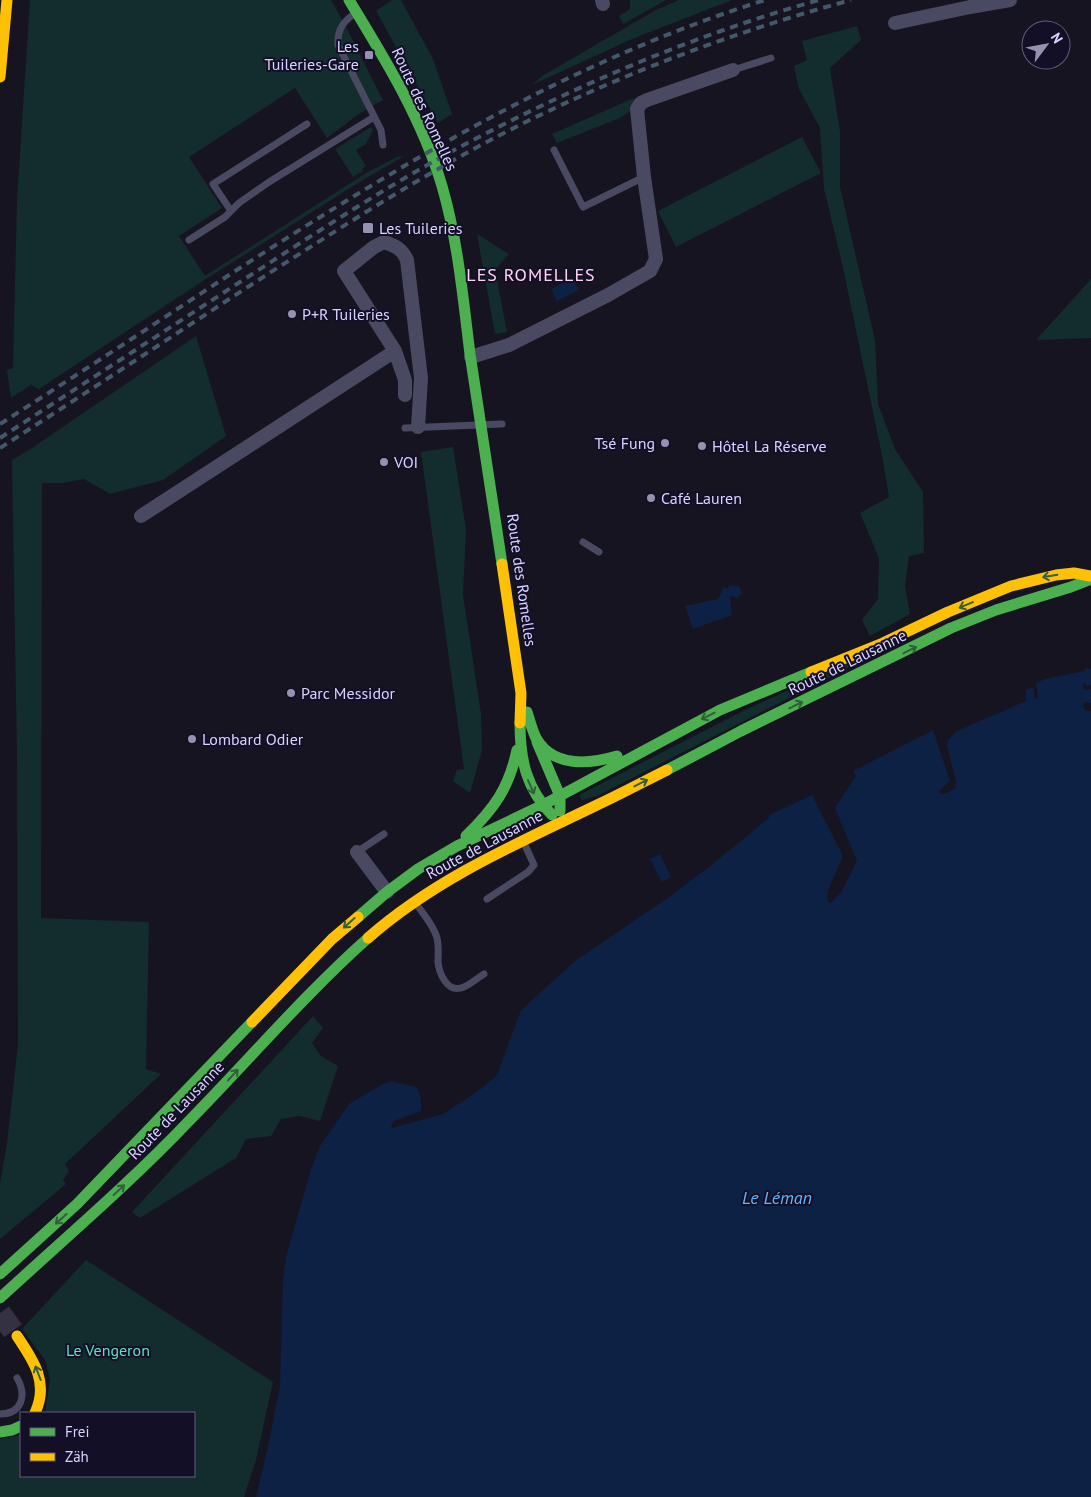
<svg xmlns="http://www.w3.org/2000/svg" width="1091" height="1497" viewBox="0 0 1091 1497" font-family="'PT Sans',sans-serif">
<rect width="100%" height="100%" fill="#161421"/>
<path fill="#132c2d" d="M30,0H331L345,25L383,100L360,113L327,138L295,88L189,157L222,208L179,236L205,276L366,173L397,157L404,156L358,183L206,279L39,389L31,385L11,398L7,370L13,368L17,200Z
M392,0H401L433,59L452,114L438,123L376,11Z
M630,0H666L623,24L619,16L630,9Z
M679,0H732L632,39L532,85L542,76L656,10Z
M857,26L861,40L830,68L840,131V187L875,340L878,404L895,449L923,492L924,553L909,556L905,586L910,614L870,636L862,620L878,599L879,558L860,513L889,497L882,455L842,263L824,189L820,128L799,89L794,66L807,60L802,41Z
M634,98L636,107L620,118L557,143L552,134Z
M371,127L373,130L366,144L356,150L366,166L362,169L363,171L353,177L335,149Z
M802,137L821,173L676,247L658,211Z
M477,234L509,254L495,270L507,332L495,334Z
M1091,279V338L1036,340Z
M196,336L226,436L163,480L110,494L84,479L62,483H42L41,918L149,922L146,1069L161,1074L65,1164L69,1171L63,1180L66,1184L0,1239V1183L7,1143L18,1044L17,756L12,460L32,448Z
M453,447L466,529L463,595L481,714L482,750L470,793L453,781L457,770L464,769L421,452Z
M950,616L597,796L582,800L579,795L743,711Z
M313,1016L323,1028L312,1043L321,1056L338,1066L320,1121L299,1116L281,1119L271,1136L246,1139L236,1158L140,1218L132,1212Z
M86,1260L273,1382L256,1460L244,1497H0V1439L21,1435V1476H194V1413H45L50,1379L45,1360L22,1329Z"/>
<path fill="#0d2144" d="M573,278L579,290L557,301L551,289Z
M729,585L739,586L742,593L737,599L733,596L730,597L732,615L693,629L685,606L718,599L724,587L728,589Z
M1085,668L1091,669V685L1086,686L1085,683L1083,684L1084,690L1091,689V703L1085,702L1083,706L1085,710L1091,711V1497H256L269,1442L280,1385L283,1279L286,1257L311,1169L320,1146L349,1104L381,1085L391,1081L416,1087C421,1095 422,1101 421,1111L394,1121L391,1126L392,1128L443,1114L482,1088L497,1075L521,1010L575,961L669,897L710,866L769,818V815L812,795L843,856L828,890L827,901L831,903L842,891L857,861L835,808L856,776L853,771L933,730L950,781L939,791L942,794L947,793L955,788L956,781L947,746L948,740L957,731L1026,701V690L1031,688L1034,689V698L1038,700L1036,683L1045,679L1085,671Z
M660,854L671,877L662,882L650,859Z"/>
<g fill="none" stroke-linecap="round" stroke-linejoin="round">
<path stroke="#333142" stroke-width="22" stroke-dasharray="22 11" stroke-linecap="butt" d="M0,1313L17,1336"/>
<path stroke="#4a4962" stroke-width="7" d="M354,14C343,22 337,30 338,45L381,130L383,145
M733,70L771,58
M554,150L583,207L644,177
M231,211L213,184L307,124
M189,240L225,217L239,203L269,182L374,117
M405,428L502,424
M583,542L599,552
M357,852L384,834
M487,899L528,872L534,865L524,843
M417,905C424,915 434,926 437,938C439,946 438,954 438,962C439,973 447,992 461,988C469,986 477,978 484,974
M0,1414C22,1414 27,1395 17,1378"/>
<path stroke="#4a4962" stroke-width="14" d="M602,0L603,4
M895,23L970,7L1010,0
M471,357L509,345L608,295L650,271L656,259L644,177L637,109L641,103L647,100L733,70
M405,395V380L395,351L344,271L374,247L384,242C396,246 402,249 407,260L421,378L418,427
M141,516L395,351
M357,852L387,892"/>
<path stroke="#4caf50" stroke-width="11" d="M349,0C385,59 422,119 442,186C458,241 463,298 470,354C480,424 491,494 502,564
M527,712C530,721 532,730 536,738C553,768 590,764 617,756
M520,723C520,760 526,788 552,815
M537,742L560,796V811
M667,770L741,731L951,628L996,610L1071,587L1091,579
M466,836C494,809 509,788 517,750
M358,917L387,892L418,869L457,846L541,806L720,710L811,672
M0,1274L77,1204L252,1022
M0,1298C63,1240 129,1184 188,1122C248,1061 304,995 368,938
M0,1432L12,1430L21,1426"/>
<path stroke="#ffc107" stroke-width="11" d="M0,77L7,0
M502,564L521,693L520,723
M811,672L883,643L948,612L1011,586L1056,575L1074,573L1090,576
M368,938C435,879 516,844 595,806C619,795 643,782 667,770
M252,1022L332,939L358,917
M17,1336C34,1361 49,1383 35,1413"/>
<path stroke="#43596b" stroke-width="4" stroke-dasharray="8 6" stroke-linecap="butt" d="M0,424C77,375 153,325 229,275C401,164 568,62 765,0
M0,438C80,386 160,334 240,282C308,238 376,193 447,154C565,90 690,36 819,0
M0,448C86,393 171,337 257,281C337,230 417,178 502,134C613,77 730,33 851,0"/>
</g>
<defs><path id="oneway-shaft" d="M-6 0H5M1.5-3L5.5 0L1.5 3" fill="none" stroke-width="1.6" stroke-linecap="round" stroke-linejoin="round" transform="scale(1.25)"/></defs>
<g stroke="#305f3b">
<use href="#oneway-shaft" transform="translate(1050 576) rotate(170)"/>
<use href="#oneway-shaft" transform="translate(966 605) rotate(157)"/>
<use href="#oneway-shaft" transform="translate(910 650) rotate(-27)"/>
<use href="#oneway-shaft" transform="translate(796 705) rotate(-26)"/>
<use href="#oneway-shaft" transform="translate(708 716) rotate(153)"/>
<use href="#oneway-shaft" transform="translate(641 783) rotate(-27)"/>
<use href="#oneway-shaft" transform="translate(531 787) rotate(66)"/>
<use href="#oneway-shaft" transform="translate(349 923) rotate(138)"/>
<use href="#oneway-shaft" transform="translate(233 1075) rotate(-47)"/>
<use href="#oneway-shaft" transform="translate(119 1190) rotate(-43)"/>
<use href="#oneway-shaft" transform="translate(61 1219) rotate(138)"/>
<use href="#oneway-shaft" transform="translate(38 1373) rotate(-111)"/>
</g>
<g fill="#9591b1" stroke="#130f26" stroke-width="2">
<rect x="364" y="50" width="10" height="10" rx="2.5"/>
<rect x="362" y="222" width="12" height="12" rx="2.5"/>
<circle cx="292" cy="314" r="5"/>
<circle cx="665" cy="443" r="5"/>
<circle cx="702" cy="446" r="5"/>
<circle cx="384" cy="462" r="5"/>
<circle cx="651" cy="498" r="5"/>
<circle cx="291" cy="693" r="5"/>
<circle cx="192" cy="739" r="5"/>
</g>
<g text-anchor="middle" stroke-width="4" stroke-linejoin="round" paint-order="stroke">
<g font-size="16" fill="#d9d4ff" stroke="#130f26" text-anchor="start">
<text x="359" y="52" text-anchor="end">Les<tspan x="359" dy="18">Tuileries-Gare</tspan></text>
<text x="379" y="234">Les Tuileries</text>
<text x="302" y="320">P+R Tuileries</text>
<text x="655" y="449" text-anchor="end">Tsé Fung</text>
<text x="712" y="452">Hôtel La Réserve</text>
<text x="394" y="468">VOI</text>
<text x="661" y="504">Café Lauren</text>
<text x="301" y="699">Parc Messidor</text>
<text x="202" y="745">Lombard Odier</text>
</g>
<g font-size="16" fill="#d9d4ff" stroke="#130f26">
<text transform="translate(425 109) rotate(65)" y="6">Route des Romelles</text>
<text transform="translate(522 580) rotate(82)" y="6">Route des Romelles</text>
<text transform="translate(847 662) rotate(-26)" y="6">Route de Lausanne</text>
<text transform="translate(484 844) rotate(-28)" y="6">Route de Lausanne</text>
<text transform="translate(176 1110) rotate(-46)" y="6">Route de Lausanne</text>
</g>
<g font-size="16" fill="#5fe0c0" stroke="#130f26">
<text x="108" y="1356">Le Vengeron</text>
</g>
<g font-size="18" letter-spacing="1" fill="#ffd6f0" stroke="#130f26">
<text x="531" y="281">LES ROMELLES</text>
</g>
<g font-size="18" font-style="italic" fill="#62b6ff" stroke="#130f26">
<text x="777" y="1204">Le Léman</text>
</g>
</g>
<rect x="20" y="1412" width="175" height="65" fill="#130f26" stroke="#625e7d"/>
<rect x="30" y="1428" width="25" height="8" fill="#4caf50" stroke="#625e7d"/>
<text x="65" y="1437" font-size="15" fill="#d9d4ff">Frei</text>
<rect x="30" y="1453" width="25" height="8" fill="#ffc107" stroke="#625e7d"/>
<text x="65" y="1462" font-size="15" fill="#d9d4ff">Zäh</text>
<g transform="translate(1046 45) rotate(58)"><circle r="24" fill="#130f26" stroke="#625e7d"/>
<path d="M0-4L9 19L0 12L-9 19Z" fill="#9591b1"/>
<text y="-8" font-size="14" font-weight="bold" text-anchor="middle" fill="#d9d4ff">N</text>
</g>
</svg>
